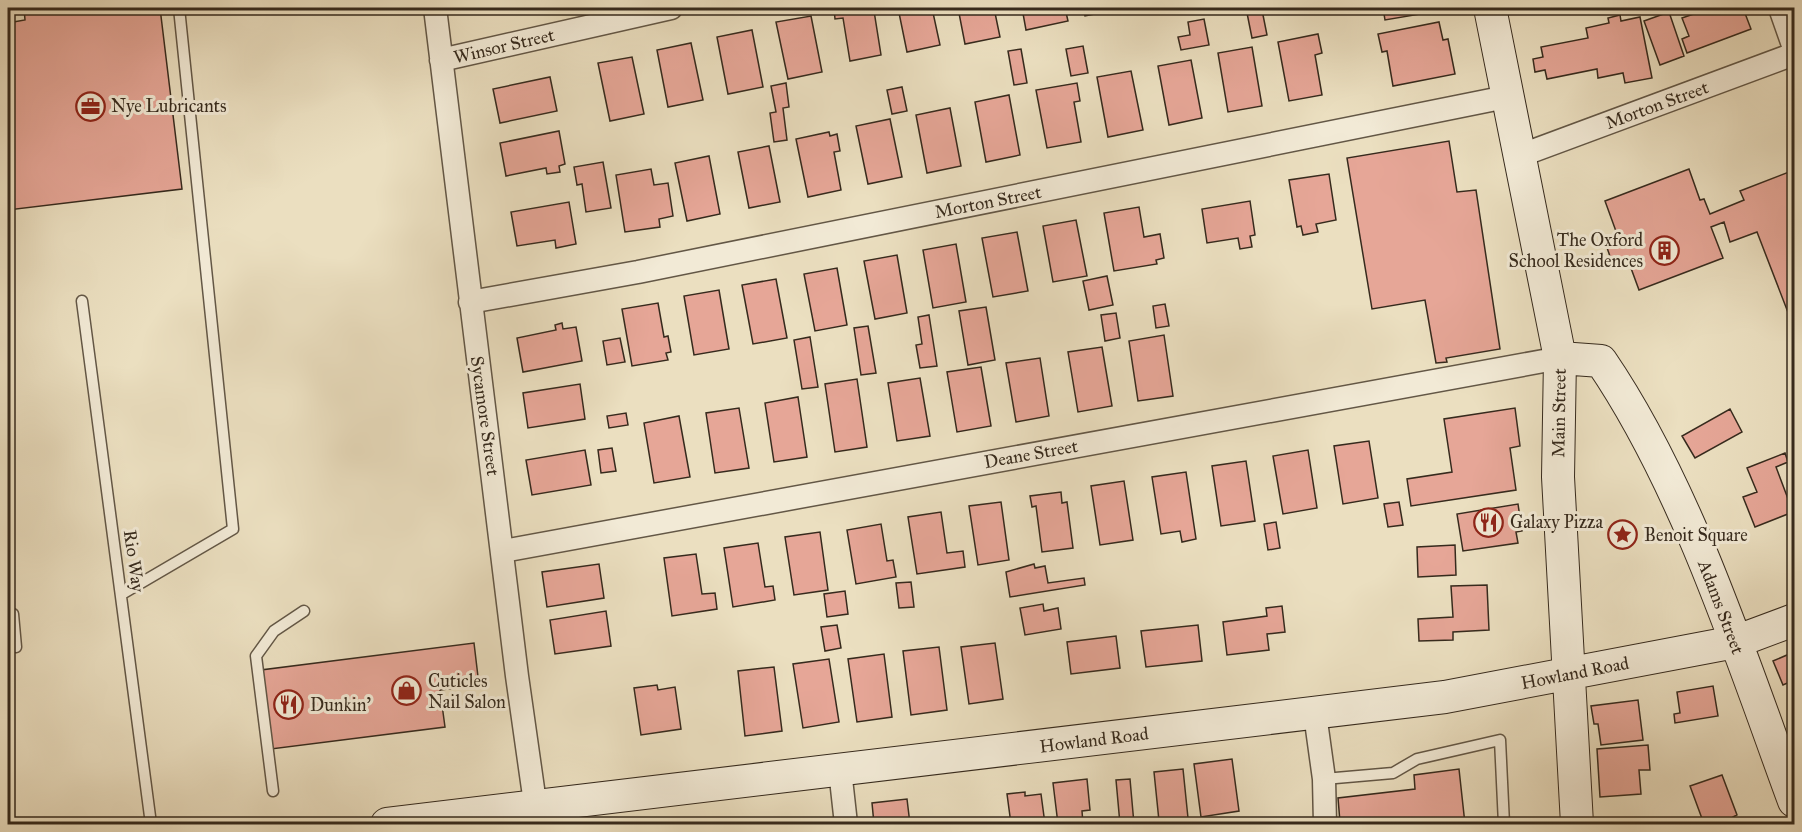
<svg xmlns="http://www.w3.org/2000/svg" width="1802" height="832" viewBox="0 0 1802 832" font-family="'IM FELL Great Primer',serif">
<rect width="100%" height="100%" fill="#ebdfc0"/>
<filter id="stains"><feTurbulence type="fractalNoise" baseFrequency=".00333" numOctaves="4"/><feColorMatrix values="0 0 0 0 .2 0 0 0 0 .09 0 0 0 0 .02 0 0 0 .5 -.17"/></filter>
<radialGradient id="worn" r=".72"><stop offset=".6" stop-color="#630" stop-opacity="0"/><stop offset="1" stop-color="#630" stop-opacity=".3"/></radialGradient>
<path fill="#e6a697" stroke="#362a1d" stroke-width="1.5" d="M24,8H160L182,189L8,210V23L25,20Z
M843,8H868L869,12L874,11L881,55L850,61L843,18L835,19L834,9Z
M898,8H932L940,45L907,52Z
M958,8H994L1000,37L965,44Z
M1022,8H1065L1068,21L1026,30Z
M1083,8H1121V9L1085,16Z
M1383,8H1443L1444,10L1385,20Z
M1711,8H1743L1751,29L1687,53L1682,39L1689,36L1682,18Z
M1262,10L1267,35L1252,38L1247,13Z
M1669,12L1684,56L1660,65L1644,21Z
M1620,15L1621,21L1640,17L1652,78L1625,83L1623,73L1598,78L1597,69L1547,79L1545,70L1535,72L1533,59L1543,57L1541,47L1588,38L1586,28L1609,23L1608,18Z
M811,16L822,72L788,79L776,22Z
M1204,19L1209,45L1181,50L1178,37L1190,35L1188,22Z
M1439,22L1443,40L1448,39L1455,74L1393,86L1387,51L1382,52L1378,34Z
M752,30L763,87L728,94L717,37Z
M1318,34L1322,53L1315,55L1322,95L1289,101L1278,42Z
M691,43L703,100L668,107L657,50Z
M1083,46L1088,73L1071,76L1066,49Z
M1252,47L1262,106L1228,112L1218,53Z
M1021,49L1027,83L1014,85L1008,51Z
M632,57L644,114L610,121L598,63Z
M1191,60L1202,118L1169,125L1158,66Z
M1131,71L1143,130L1108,137L1097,77Z
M550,77L557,111L500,123L493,89Z
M786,83L789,107L783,108L787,140L774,142L770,113L776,112L771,86Z
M1077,83L1080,101L1074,102L1081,142L1047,148L1036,90Z
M902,87L907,111L892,114L887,90Z
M1009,95L1020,155L986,162L975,102Z
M950,108L961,166L927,173L916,115Z
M890,119L902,177L868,184L856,126Z
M559,131L565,164L559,166L560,172L547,174L546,168L506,176L500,143Z
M829,132L830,136L837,134L840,151L834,152L841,190L808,197L796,139Z
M1449,141L1457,192L1476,190L1500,349L1446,358L1447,362L1436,363L1425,300L1372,309L1347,158Z
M769,146L780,202L749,208L738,152Z
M709,156L720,214L687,221L675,163Z
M603,162L611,208L586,212L582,184L577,185L574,167Z
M651,169L654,185L668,183L673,216L659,219L660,227L625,232L616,175Z
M1689,169L1700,200L1704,199L1710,214L1744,200L1740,191L1794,170V328L1757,232L1730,242L1724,222L1711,227L1723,258L1639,290L1628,260L1613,265L1604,239L1617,234L1605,201Z
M1329,174L1336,220L1316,224L1318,232L1303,235L1301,226L1297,227L1289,180Z
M1250,201L1255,235L1250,236L1252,247L1240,249L1238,238L1207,243L1202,209Z
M569,202L576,244L556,248L555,240L517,246L511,212Z
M1139,207L1144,237L1160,234L1164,258L1156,260L1157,264L1114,271L1104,213Z
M1076,220L1087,276L1053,282L1043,226Z
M1017,232L1028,291L993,297L982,238Z
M956,244L966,302L933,308L923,250Z
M897,255L907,313L875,319L864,261Z
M837,268L847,325L815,331L804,274Z
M1107,276L1113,305L1089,310L1083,281Z
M776,279L787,338L753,344L742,285Z
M719,290L729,349L694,355L684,296Z
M658,303L664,337L668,336L671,352L666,353L668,360L632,366L622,309Z
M1165,304L1169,326L1156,328L1153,306Z
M986,307L995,360L968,365L959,311Z
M1116,313L1120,338L1105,341L1101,315Z
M929,315L937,366L920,368L916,345L922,344L918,317Z
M562,323L563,329L576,327L582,361L523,372L517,338L556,330L555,325Z
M868,326L876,373L861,375L854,328Z
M1164,335L1173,396L1138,401L1129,341Z
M810,337L818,387L802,389L794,340Z
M620,338L625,362L607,365L603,341Z
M1102,347L1112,406L1078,412L1068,352Z
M1040,358L1049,416L1016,422L1006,363Z
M981,367L991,426L957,432L947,372Z
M920,378L930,436L897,441L888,383Z
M857,379L867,447L835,452L825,384Z
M580,384L585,419L528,428L523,393Z
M798,397L807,457L774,462L765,403Z
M739,408L749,468L715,473L706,413Z
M1515,408L1520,446L1510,448L1516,490L1411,506L1407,479L1452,472L1444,419Z
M1730,409L1742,432L1695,458L1682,436Z
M626,413L628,425L609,428L607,416Z
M679,416L690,477L654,483L644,423Z
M1369,441L1378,498L1343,504L1334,446Z
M612,448L616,471L601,473L598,450Z
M585,450L591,485L532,495L526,460Z
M1308,450L1317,508L1283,514L1273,456Z
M1785,453L1788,462L1776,467L1793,512L1755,527L1743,497L1757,492L1747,468Z
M1246,461L1255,521L1221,526L1212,466Z
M1186,472L1196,539L1182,542L1180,531L1161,534L1152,477Z
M1124,481L1133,540L1100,545L1091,486Z
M1061,492L1062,503L1067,502L1073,548L1042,552L1036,506L1032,507L1030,496Z
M1001,502L1009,560L978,565L969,506Z
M1399,502L1403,525L1388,527L1384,504Z
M1518,504L1522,531L1516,532L1518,543L1463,551L1457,514Z
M941,512L947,553L963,551L965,567L917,574L908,517Z
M1276,522L1280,548L1268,550L1264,524Z
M881,524L887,561L893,560L896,577L856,584L847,530Z
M820,532L828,590L794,595L785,537Z
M758,543L765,587L773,586L775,600L733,607L724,548Z
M1455,545L1456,575L1418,577L1417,547Z
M696,554L702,594L715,593L717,609L672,616L664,558Z
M599,564L604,598L547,607L542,572Z
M1034,564L1035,568L1045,566L1048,583L1084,578L1085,585L1010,597L1006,572Z
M911,582L914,607L899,608L896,583Z
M1487,585L1489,630L1453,632V640L1419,641L1418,619L1453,617L1451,586Z
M845,591L848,614L827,617L824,594Z
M1043,604L1044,611L1058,608L1061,629L1025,635L1020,608Z
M1282,606L1285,632L1267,634L1269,650L1227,655L1223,622L1267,616L1266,608Z
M606,611L611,646L555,654L550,620Z
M837,625L841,648L825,651L821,627Z
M1198,625L1202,661L1146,667L1141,631Z
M1116,636L1120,668L1071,674L1067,642Z
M474,643L479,685L440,690L445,727L271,749L261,670Z
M995,643L1003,699L969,704L961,647Z
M939,647L947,710L911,715L903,651Z
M1794,652V680L1783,685L1773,661Z
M884,654L892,717L857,722L848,659Z
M829,659L839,722L803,728L793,664Z
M774,667L782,731L745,736L738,671Z
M657,685L658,690L675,687L681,729L641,735L634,688Z
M1713,686L1718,716L1675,723L1674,714L1680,713L1677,692Z
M1638,700L1643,740L1601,745L1598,724H1594L1591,706Z
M1648,745L1650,770H1639L1641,794L1600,797L1597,749Z
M1232,759L1239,811L1201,817L1194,764Z
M1183,769L1188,818L1159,821L1154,772Z
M1459,769L1465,824H1336L1340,822L1338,798L1415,789L1414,775Z
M1722,775L1737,815L1733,817L1735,824H1704L1690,786Z
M1087,779L1090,810L1082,811L1083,824H1058L1053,783Z
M1130,779L1134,824H1120L1116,780Z
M1025,792V796L1041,794L1045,824H1011L1007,794Z
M907,799L910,824H874L872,803Z
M726,821V824H706V822Z"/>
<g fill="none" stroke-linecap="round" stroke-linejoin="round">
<defs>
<path id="lane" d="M82,301L151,824
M122,594L233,529L179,8
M13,614L16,647
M1324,779L1393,773L1417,759L1500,740L1504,824
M273,791L256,656L274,631L304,611"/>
<path id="street" d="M435,8L517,676L538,824
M1780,8L1794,48
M441,60L671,8
M1519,156L1794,54
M470,302L638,272L1506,97
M503,551L1560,358
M1315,714L1324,779L1325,824
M840,770L846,824"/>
<path id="secondary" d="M1490,8L1560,358L1558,477L1577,824
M1560,358L1601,361C1687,487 1741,657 1794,801
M387,824L1445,697L1735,642L1794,620"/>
</defs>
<use href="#lane" stroke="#635746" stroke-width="13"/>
<use href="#street" stroke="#635746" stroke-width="25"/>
<use href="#secondary" stroke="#362a1d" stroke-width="34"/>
<use href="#lane" stroke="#f2ead6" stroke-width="10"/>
<use href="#street" stroke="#f2ead6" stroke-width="22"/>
<use href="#secondary" stroke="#f2ead6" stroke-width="32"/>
</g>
<defs>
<symbol id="office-ring" viewBox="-11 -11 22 22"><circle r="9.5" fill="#f2ead6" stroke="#8f2418" stroke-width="1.5"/><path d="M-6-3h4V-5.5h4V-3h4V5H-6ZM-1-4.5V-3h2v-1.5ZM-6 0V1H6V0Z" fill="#8f2418"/></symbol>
<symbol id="building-ring" viewBox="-11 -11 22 22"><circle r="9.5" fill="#f2ead6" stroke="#8f2418" stroke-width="1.5"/><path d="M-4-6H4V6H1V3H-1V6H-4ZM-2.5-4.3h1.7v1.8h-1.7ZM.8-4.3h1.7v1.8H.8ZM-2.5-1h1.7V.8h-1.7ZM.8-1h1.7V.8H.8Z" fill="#8f2418"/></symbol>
<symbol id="restaurant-ring" viewBox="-11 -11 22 22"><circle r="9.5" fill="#f2ead6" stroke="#8f2418" stroke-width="1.5"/><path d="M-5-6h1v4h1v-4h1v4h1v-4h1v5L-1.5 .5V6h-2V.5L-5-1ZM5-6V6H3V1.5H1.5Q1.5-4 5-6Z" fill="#8f2418"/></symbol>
<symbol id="sight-ring" viewBox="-11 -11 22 22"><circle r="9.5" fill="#f2ead6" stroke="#8f2418" stroke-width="1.5"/><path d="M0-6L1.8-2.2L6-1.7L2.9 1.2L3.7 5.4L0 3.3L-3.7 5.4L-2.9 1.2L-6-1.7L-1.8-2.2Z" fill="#8f2418"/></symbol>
<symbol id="shop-ring" viewBox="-11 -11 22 22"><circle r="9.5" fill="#f2ead6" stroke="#8f2418" stroke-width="1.5"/><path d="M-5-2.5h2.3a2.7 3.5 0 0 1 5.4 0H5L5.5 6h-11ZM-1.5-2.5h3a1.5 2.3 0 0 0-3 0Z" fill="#8f2418"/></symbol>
</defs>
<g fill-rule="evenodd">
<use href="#office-ring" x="74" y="90" width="33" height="33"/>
<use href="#building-ring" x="1648" y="234" width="33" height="33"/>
<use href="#restaurant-ring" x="1472" y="506" width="33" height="33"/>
<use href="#sight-ring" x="1606" y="518" width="33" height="33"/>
<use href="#shop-ring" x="390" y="674" width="33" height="33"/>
<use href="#restaurant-ring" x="272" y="688" width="33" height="33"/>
</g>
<g text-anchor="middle" stroke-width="6" stroke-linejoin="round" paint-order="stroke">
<g font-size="18" fill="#362a1d" stroke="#f2ead6">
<text transform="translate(504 46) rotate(-13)" y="6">Winsor Street</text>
<text transform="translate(1657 105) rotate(-20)" y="6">Morton Street</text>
<text transform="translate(988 202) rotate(-11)" y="6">Morton Street</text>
<text transform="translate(1559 413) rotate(-89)" y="6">Main Street</text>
<text transform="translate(485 416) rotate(82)" y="6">Sycamore Street</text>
<text transform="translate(1031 454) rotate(-10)" y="6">Deane Street</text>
<text transform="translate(134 561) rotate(82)" y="6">Rio Way</text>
<text transform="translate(1721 607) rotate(69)" y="6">Adams Street</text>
<text transform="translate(1575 673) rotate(-11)" y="6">Howland Road</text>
<text transform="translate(1094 740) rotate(-7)" y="6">Howland Road</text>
</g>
<g font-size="18" fill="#362a1d" stroke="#f2ead6" text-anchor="start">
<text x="111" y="112">Nye Lubricants</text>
<text x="1643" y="246" text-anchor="end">The Oxford<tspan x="1643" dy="21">School Residences</tspan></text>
<text x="1510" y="528">Galaxy Pizza</text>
<text x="1644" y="541">Benoit Square</text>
<text x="428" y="687">Cuticles<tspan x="428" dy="21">Nail Salon</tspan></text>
<text x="310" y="711">Dunkin'</text>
</g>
</g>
<rect width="1802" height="832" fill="none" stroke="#ebdfc0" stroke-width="30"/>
<rect x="9" y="9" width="1784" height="814" fill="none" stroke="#362a1d" stroke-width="3"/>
<rect x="15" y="15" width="1772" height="802" fill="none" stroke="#362a1d" stroke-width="1.5"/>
<rect width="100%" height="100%" filter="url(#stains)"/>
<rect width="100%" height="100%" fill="url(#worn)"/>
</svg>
